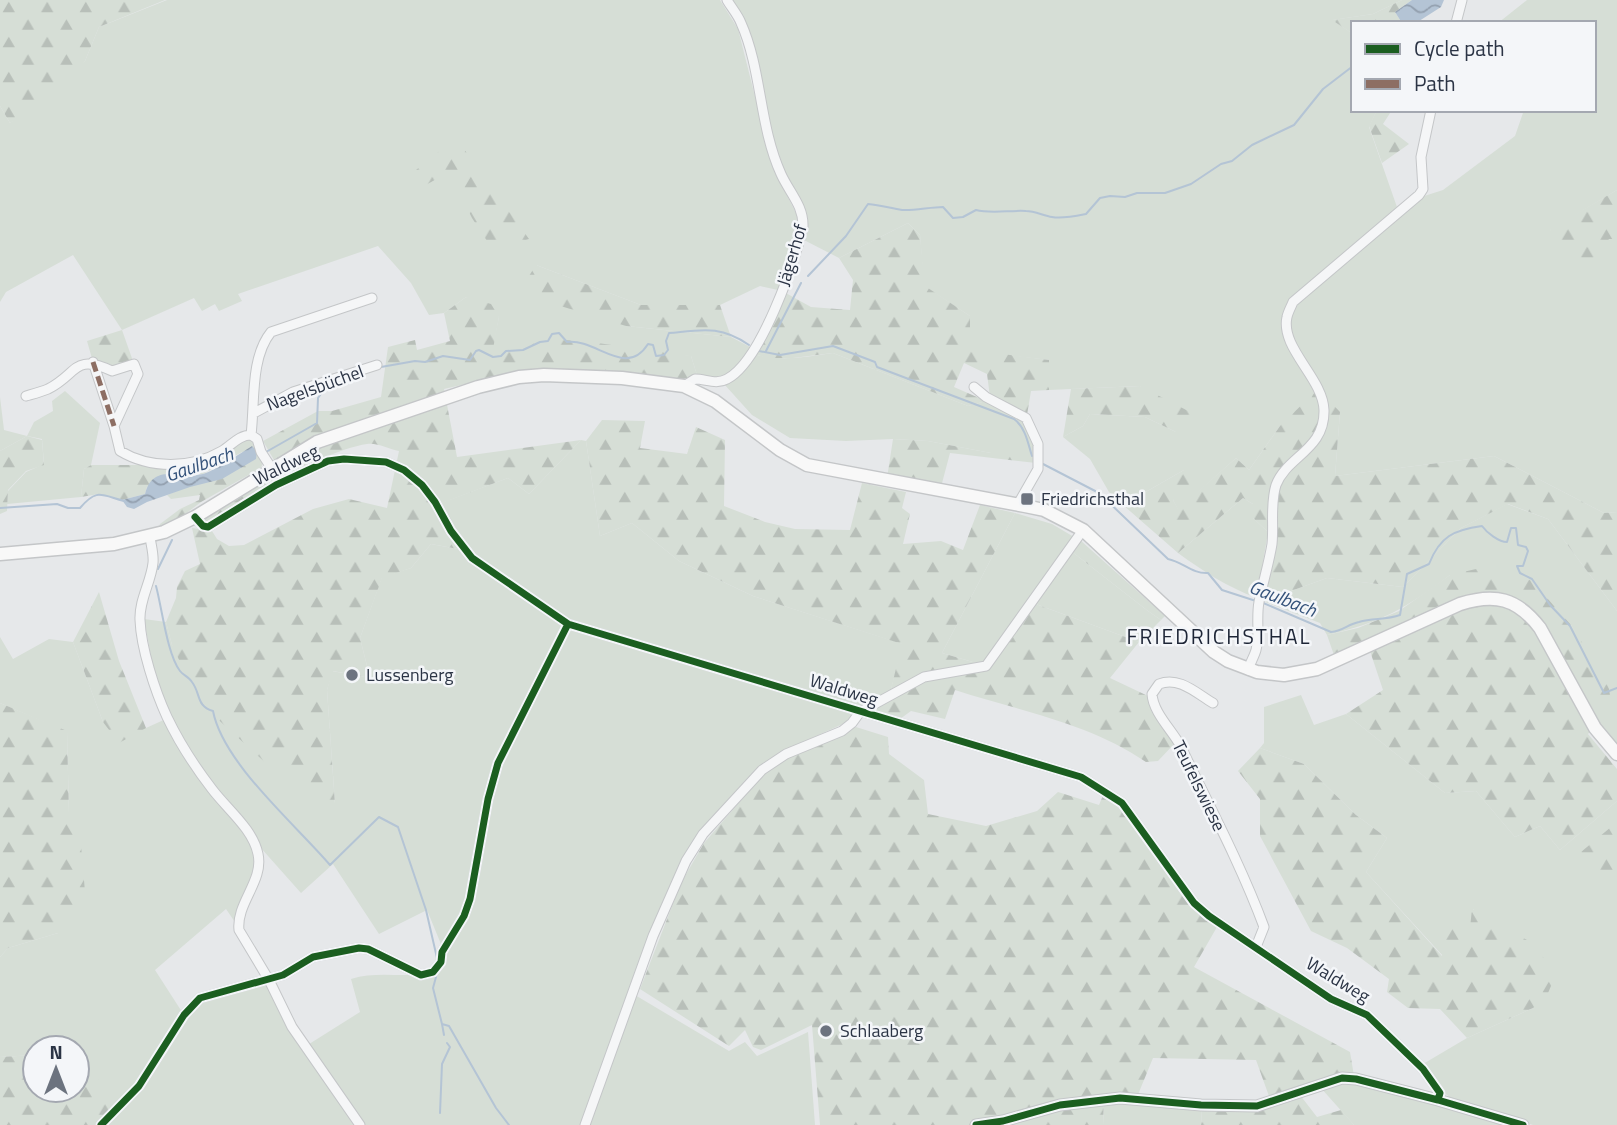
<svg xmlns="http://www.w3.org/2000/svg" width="1617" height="1125" viewBox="0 0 1617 1125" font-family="'Titillium Web',sans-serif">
<defs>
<pattern id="forest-firs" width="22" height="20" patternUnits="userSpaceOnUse" patternTransform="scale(1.75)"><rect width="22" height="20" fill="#d6ded6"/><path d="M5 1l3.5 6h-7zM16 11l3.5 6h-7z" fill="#b8bfb9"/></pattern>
<pattern id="water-waves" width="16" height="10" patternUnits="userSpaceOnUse" patternTransform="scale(1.75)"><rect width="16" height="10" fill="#b4c4d5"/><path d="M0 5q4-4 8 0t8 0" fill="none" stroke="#93a0af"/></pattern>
</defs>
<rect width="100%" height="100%" fill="#e6e8ea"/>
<path fill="#d6ded6" d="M167,0H720L738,29L773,168L797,215L796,236L778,290L760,286L720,305H641L536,265L626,326L731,337L752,348C735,371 728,383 697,375L691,356L492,349L499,317L466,297L444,313L429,315L411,283L378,246L238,294L242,301L219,311L215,304L202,311L194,298L122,330L73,255L6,292L0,302V106L10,123L85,61L99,27Z
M732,0H1402L1373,14L1333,20L1353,34V110H1377L1369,127L1398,210L1415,199L1443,190L1515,136L1524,110H1594V23H1498L1527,0H1617V190L1550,230L1617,239V512L1604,513L1494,456L1335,476L1340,412L1280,426L1249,470L1236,458L1178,510L1173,500L1184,470L1123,505L1109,492L1090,459L1063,437L1083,426L1090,414L1145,417L1176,432L1140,386L1049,390V360L970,351V316L924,286L920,235L908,223L839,258L804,240L805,228L782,169Z
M833,353L968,406L986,401C1015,416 1030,418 1037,453H991L928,441L893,439L846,441L790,438L752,415L724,384L754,354C780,362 806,357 833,353Z
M65,391L100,423L91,465L84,469L81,497L7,504L8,491L26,472L44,464L42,439L27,436L0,451V397L4,430L27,436L34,422L53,411L52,401Z
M581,440L586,441L600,536L632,523L679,561L753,596L903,644L890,693L861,709L567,621L479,558L463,541L441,503L508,478L529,494Z
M1243,498L1253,504V518L1268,532L1257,598C1227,587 1203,571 1178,553Z
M1507,504L1548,519L1617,611V748L1597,724L1588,655L1571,625L1450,575C1407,608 1380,623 1327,635L1320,623L1263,601L1327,578L1403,587L1461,528Z
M1015,513L1052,524L1074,537L983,665L942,653Z
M431,544L458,549L534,606L564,625L496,764L468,899L443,949L427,910L379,934L333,864L301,893L252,838L259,862L239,928L226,909L155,970L184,1015L200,998L269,980L306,1046L360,1012L351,979C378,970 406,979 433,972L466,916L500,763L570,628L854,714L847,722L790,748L703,829L686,853L649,936L582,1125H101L82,1055H77V1048H35V1055L0,1057V957L8,948L58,933L69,813L67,732L0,703V637L13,659L49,639L73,642L103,722L146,728L168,718L153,667L144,619L166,622L172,645L335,803L327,690L332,671L370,678L360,638L382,577L411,568Z
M1071,551L1148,611L1161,620L1139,642L1033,603Z
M1301,695L1314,725L1346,714L1445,793L1476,791L1515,837L1540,826L1560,850L1617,801V1125H1533L1453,1100L1442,1091L1423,1064L1467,1038L1533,1008L1473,909L1471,928L1443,956L1366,872L1387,838L1356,815L1304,764L1260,748L1264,743V707Z
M635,995L729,1051L745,1042L757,1056L808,1032L815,1125H587Z
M1344,1080L1512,1125H1354L1320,1087Z
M1136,1102L1202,1108L1201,1125H1103L1104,1103Z"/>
<path fill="url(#forest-firs)" d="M0,0H165L99,27L85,61L61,92L10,123L0,106Z
M1402,0H1412L1395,12L1402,23H1353V34L1332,20L1373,14Z
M1377,110H1392L1383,124L1409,144L1382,163L1369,126Z
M456,138L529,239L493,250L472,218L449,172L424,186L411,174Z
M1617,190V239H1609L1588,270L1563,253L1550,229Z
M908,223L920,235L925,286L970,316V350L1049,360V390L1031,391L1027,415L990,397L987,374L964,363L954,387L986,401L968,406L833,353L793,358H767L754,354L784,292L811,307L850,310L853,280L839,258Z
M536,265L641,305H720L731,337L626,326L518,293Z
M466,297L491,304L499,317L493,349H526L540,339L583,341L691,356L697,375L680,380L657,376L578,372L513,373L444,389L457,457L581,440L529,494L508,478L442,503L463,541L458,549L431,544L411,568L382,578L360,638L370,678L333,671L327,690L335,804L268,765L199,702L172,645L166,622L176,598L177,587L185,571L200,564L192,528L212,531L217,539L229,546L244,545L313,509L349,499L387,508L399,451C389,449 376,442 367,444C330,449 237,497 211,523L202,521L277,475L274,460L263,441L318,411H332L381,397L388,347L415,340L417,350L450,341L444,313Z
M122,330L134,364L112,371L93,362L87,341Z
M1140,386L1192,413L1176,432L1145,417L1090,414L1083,426L1063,437L1071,389Z
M1318,389L1340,412L1335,476L1494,456L1604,513L1617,512V611L1548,519L1508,504L1461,528L1403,587L1327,578L1263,601L1274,543L1268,532L1253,518V504L1243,498L1178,553L1123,505L1184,470L1191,483L1173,500L1178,509L1236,458L1249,470L1280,426Z
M602,420L645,421L640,448L687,454L696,427L725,440L724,506L765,522L795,529L850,530L862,483L906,492L902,508L910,514L903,544L941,541L963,550L980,505L1015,513L942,653L983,665L943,670L890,693L902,644L753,596L679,561L632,523L600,536L586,441Z
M27,436L42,440L44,465L26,471L8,490L7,511L0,514V451Z
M254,439L263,462L261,468L201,502L180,518L159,527L160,524L180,509L199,500L200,495L171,499L167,495L256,459L242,452L203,474L170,473L147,487L145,494L122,500L99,494L81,497L84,469L91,465H190L240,440Z
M893,439L928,441L991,453H1037L1036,463L950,453L941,487L887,478Z
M1080,540L1165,616L1161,620L1148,611L1071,551Z
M1476,569L1531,580L1571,625L1608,683L1612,708L1588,734L1617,769V801L1560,850L1540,826L1515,837L1476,791L1445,793L1346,714L1383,690L1370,651L1335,658L1327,635L1358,628L1399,611L1450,575Z
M99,592L119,661L146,728L119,743L103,722L73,642Z
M1033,603L1139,642L1110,678L1148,696L1175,743L1158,761L1146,762C1089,723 1020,711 955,690L945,719L911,711L900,719L868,711L924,680L990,668Z
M0,703L67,731L69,813L79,822L85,892L58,933L8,948L0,957Z
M856,727L888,737L889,754L924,780L928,814L986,826L1037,811L1058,792L1099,805L1104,793L1120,805L1187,900L1217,927L1194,967L1350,1052L1354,1076L1270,1099L1256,1060L1153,1058L1137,1097L1104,1098L1103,1125H820L812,1025L761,1050L753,1047L745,1030L729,1046L640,989L681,883L704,843L768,769L800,750Z
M1260,748L1304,764L1356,815L1387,838L1366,872L1442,956L1447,926L1470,928L1472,909L1527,940L1557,972L1548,993L1533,1008L1467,1038L1440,1009L1408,1008L1387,992L1389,979L1347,948L1311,931L1260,836V799L1238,771Z
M1617,822V901L1581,852Z
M35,1055V1090H77V1055H82L104,1088L110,1117L101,1125H0V1057Z
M1300,1095L1317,1117L1341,1110L1354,1125H1201L1202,1108L1258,1110Z"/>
<path fill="url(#water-waves)" d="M1412,0H1444L1441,7L1416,23H1402L1395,12Z
M252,446L257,452L256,459L222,479L190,487L147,502L134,509L127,507L122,500L145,494C153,462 182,479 203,474C214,471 241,453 252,446Z"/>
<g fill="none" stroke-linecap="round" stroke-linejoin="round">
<path stroke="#b4c4d5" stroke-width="2" d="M808,276L846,236L868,204C880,205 890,208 902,210C913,211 931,207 943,207L953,218L963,217L976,210C991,214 1010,210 1026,211C1035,211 1044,216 1052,217C1062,219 1076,216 1086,214L1100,198L1110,196L1125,197L1137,193H1165L1191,184L1221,164L1232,161L1252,145L1294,125L1323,89L1353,66
M759,351L780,355L833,346L875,362L877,367L1014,419C1026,428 1028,444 1032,456
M766,351L801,283
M381,367L415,361L425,362L443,356L470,360L476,351L479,350L493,357L501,356L506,351L523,350L540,342L548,341L552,334L559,333L567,342C596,338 626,379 648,344L653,345L656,356L664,355L668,350L666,341L669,333C702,330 720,325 749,345
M266,452L317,423L318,398L325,388L361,375
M1043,464L1099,493L1168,559C1183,562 1192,574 1208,573L1222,590L1256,601
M0,508L57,504L68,508H80C97,488 101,495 124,501
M158,569L172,540
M156,586C162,608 167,654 180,671C183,675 189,677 192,682C201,694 196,706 213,711C223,763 295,824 330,865L379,817L398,827L426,910L437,958
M1261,602L1331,632C1343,631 1348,624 1359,622C1373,618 1386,620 1400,615L1407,574L1429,564C1440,536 1454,530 1482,526C1487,533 1499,542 1507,542L1511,528H1516L1518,545L1526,547L1528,551L1523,566H1517L1520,573L1532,579L1550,605L1570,626L1604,693L1617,688
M436,977L433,988L442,1024L449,1026L496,1108L509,1125
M442,1024L444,1035
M440,1113L442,1064L450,1047L447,1043"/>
<defs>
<path id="minor" d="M1456,23L1462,0
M93,362L114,426
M684,386L695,379C706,379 716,385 727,379C761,361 794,264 803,227C804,206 789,192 781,174C759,126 762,70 741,23C738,15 731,7 727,0
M974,387L986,397L1026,418L1038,444V469L1018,504
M26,396C33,394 41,392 48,389C78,374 73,353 112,371L134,364L138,374L114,426L120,451C150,469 191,469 222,451C232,445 239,435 251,435
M254,413L293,392L377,365
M251,435C255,403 250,358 271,332L372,298
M251,435L257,439L261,452L272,469
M195,517L203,526L208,527L276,485L328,461L344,459L386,462L404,470L422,485L435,502L451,531L472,558L568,624L1081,777L1122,803L1194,903L1209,916L1331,999L1367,1015L1423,1069L1440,1093L1438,1100
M150,537C151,545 154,555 153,563C151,582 139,600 140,620C141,648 155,691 167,717C179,742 195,767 212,789C227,809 253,829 258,854C264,881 236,903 239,930L269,980L292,1027L360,1125
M1248,670C1250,663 1254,657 1256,650C1260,634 1256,617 1259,602C1263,582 1269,563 1272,544C1274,524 1270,504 1276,485C1287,456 1325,450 1324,410C1323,378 1280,348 1287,317C1288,312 1291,307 1293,302L1419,195L1423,189L1421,157L1431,110
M1213,703C1196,693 1179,676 1159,684L1152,694C1153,712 1171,729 1180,745C1209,805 1241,865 1264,927L1256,947
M101,1125L139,1086L184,1015L200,998L283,975L313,957L359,948L368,949L421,975L433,972L441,962L442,952L464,916L470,899L488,799L498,763L568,624
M585,1125L653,936L686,861L703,834L762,770L786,754L842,731L852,723L860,712L924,677L986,666L1083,530"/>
<path id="tertiary" d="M976,1125L1003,1121L1060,1105L1120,1098L1201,1105L1257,1106L1342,1078L1356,1079L1438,1100L1523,1125"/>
<path id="secondary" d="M0,554L114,544L164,532L195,517L317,442L478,387L519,377L544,375L622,378L684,386L715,401L780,450L807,465L1025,506L1044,510L1083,530L1214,652L1228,661L1257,672L1284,675L1317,669L1460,604C1495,593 1517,598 1540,628L1595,728L1617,754"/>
</defs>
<use href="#minor" stroke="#c4c6c8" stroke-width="11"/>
<use href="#tertiary" stroke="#c4c6c8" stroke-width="13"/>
<use href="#secondary" stroke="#c4c6c8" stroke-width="15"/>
<use href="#minor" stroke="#f5f6f7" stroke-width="9"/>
<use href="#tertiary" stroke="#f5f6f7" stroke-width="10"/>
<use href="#secondary" stroke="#f8f8f8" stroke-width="12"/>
<path stroke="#8d6e63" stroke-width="5" stroke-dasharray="10 5" stroke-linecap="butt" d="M93,362L114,426"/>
<defs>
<path id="cycleway" d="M195,517L203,526L208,527L276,485L328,461L344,459L386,462L404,470L422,485L435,502L451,531L472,558L568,624L1081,777L1122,803L1194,903L1209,916L1331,999L1367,1015L1423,1069L1440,1093L1438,1100
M101,1125L139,1086L184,1015L200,998L283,975L313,957L359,948L368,949L421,975L433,972L441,962L442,952L464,916L470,899L488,799L498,763L568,624
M976,1125L1003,1121L1060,1105L1120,1098L1201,1105L1257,1106L1342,1078L1356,1079L1438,1100L1523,1125"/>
</defs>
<use href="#cycleway" stroke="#f4f6f9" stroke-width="11"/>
<use href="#cycleway" stroke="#1b5e20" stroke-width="7"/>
</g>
<g fill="#6c737f" stroke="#f4f6f9" stroke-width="2.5">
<rect x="1020" y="492" width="14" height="14" rx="3.5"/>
<circle cx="352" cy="675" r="7"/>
<circle cx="826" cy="1031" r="7"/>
</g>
<g text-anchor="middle" stroke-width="5" stroke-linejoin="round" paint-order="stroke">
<g font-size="18" fill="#2b3445" stroke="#f4f6f9">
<text transform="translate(792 255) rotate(-73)" y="6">Jägerhof</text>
<text transform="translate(315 388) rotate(-20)" y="6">Nagelsbüchel</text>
<text transform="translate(286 465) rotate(-26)" y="6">Waldweg</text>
<text transform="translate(844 690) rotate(17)" y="6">Waldweg</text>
<text transform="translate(1199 786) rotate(64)" y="6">Teufelswiese</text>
<text transform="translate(1338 980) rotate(31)" y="6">Waldweg</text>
</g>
<g font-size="18" fill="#2b3445" stroke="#f4f6f9" text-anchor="start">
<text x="1041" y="505">Friedrichsthal</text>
<text x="366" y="681">Lussenberg</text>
<text x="840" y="1037">Schlaaberg</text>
</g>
<g font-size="19" font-style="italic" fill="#34527a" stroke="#f4f6f9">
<text transform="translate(199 464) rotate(-19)" y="7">Gaulbach</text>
<text transform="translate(1283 598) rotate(21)" y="7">Gaulbach</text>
</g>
<g font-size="21" letter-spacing="2" fill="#1d2536" stroke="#f4f6f9">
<text x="1219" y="644">FRIEDRICHSTHAL</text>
</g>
</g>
<rect x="1351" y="21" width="245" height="91" fill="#f4f6f9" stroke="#a4a8b1" stroke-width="2"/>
<rect x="1365" y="44" width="35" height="10" fill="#1b5e20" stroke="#a4a8b1" stroke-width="2"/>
<text x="1414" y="56" font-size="21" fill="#2b3445">Cycle path</text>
<rect x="1365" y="79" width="35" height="10" fill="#8d6e63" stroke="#a4a8b1" stroke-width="2"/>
<text x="1414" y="91" font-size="21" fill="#2b3445">Path</text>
<g transform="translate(56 1069)"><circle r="33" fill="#f4f6f9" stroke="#a4a8b1" stroke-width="2"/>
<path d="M0-5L12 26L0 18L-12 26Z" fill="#6c737f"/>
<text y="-10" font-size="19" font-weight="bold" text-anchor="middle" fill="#2b3445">N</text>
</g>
</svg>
